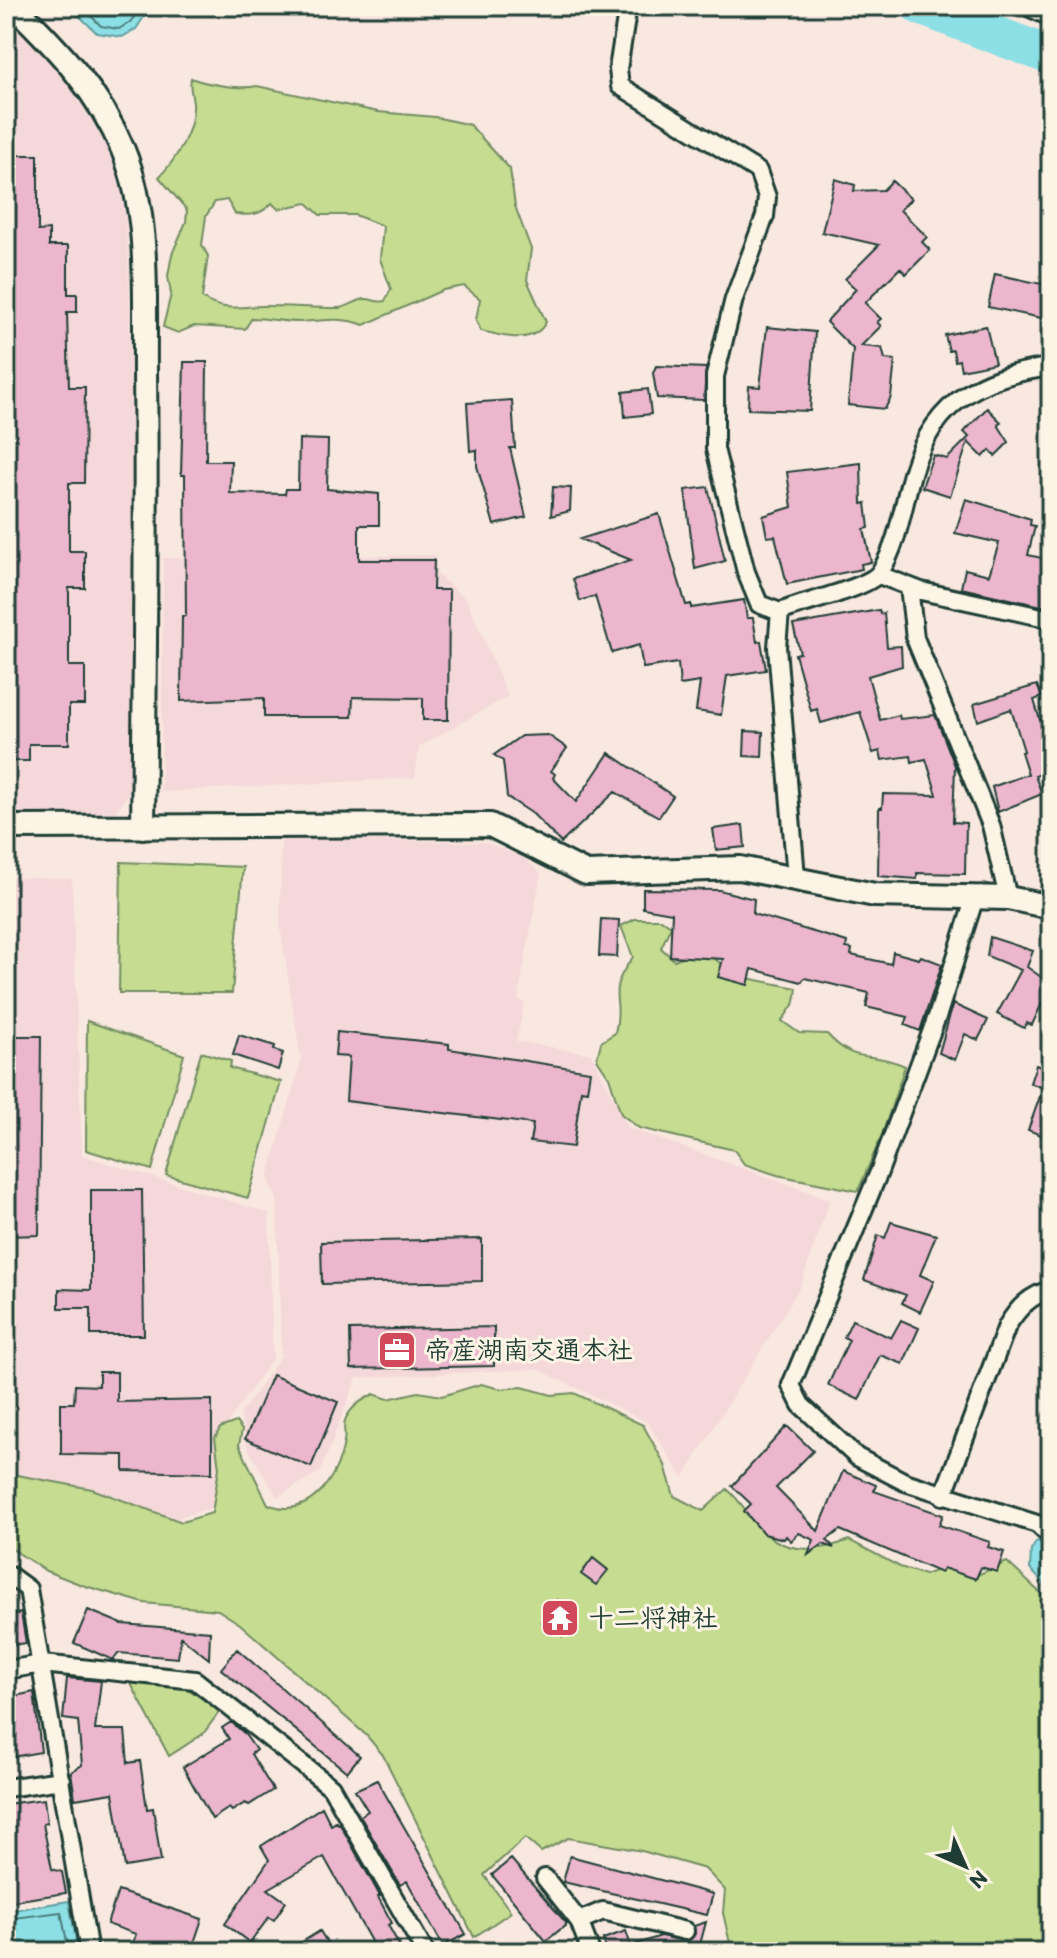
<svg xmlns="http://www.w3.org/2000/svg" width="1057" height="1958" viewBox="0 0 1057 1958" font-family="Itim,'Klee One',sans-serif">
<rect width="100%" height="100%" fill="#f9e8e0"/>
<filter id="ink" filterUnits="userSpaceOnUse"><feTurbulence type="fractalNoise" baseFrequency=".0125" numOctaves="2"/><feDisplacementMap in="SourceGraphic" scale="16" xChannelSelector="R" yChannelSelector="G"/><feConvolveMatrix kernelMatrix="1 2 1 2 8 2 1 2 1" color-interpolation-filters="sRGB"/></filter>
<g filter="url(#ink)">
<path fill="#f5d9da" d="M6,18L67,74L123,178L129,271L133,543L131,790L112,817H6Z
M435,555L437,574L467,600L508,696L419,747L415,778L161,792L163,558Z
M281,839L484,842L521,856L541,873L518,999L525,1003L516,1041L591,1054L629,1128L830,1199L801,1285L683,1478L647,1422L537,1369L357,1378L320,1472L277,1497L248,1449L240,1414L281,1356L277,1199L268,1178L301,1061L280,926Z
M6,877L72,879L82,1155L269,1213L273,1358L229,1421L236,1501L160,1523L6,1474Z"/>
<path fill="#c5dc91" stroke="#728c62" stroke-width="2" fill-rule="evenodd" d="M191,78C205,84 242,90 257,86L378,112L435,117L470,125L510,169L515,206L531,249L527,280L546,322C533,346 503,336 481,331L476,320L480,299L464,286L443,290L364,325C343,317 324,320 302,322C286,323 269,318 252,318L245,329L194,326L178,333L163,327L171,294L168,276L172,254L186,222L187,210L159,177C176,160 195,129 193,103C192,94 189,88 191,78ZM227,200L235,214C251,216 261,215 272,203L278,209L307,203L320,215H355L383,226L380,259L391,289L385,301C377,303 375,300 367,299C358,298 347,309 337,308C314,308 288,306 263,306C239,306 224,313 202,298L208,256L202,245L206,216L215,202Z
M121,862L243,867L232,993H119Z
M635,919H660L671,926L661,948L674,960L687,955L711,956L737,976L797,988L795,1002L782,1021L799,1033L827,1034C857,1067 869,1049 905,1066L882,1135L858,1191L777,1175L744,1164L734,1150L639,1128L621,1114L609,1077L597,1059L601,1042L615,1033C625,995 603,997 633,957L621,926Z
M87,1021L184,1055L152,1170L86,1150Z
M201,1052L231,1061L230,1068L281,1082L248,1198L166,1175Z
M481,1384L501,1389L522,1387L552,1395L574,1393L643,1425L665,1465L674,1496L703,1511L727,1489C741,1501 748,1515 760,1528C785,1555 820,1552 849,1540L900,1567L925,1575L948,1566L975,1576L1007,1562L1051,1603V1952H732L723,1913L725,1890L705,1869L642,1851L568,1838L541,1852L525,1838L484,1875L511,1912L474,1937L383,1755L366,1735L240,1624L218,1610L144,1603L82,1585L46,1571L6,1545V1473L92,1489L182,1522L212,1513L219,1468L215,1438L220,1428L236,1422L242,1430L239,1445L268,1504C308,1521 338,1479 344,1442C346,1434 342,1425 346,1418C353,1405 362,1400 374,1394L388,1399L418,1392L442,1396Z
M130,1682L188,1689L220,1711L203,1734L169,1756Z"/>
<path fill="#8ddfe6" stroke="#619e9f" stroke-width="2" d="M69,6H151L136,29L122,37L97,33Z
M1037,1541L1051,1549V1591L1030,1569L1031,1550Z
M69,1901L78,1952H6V1911Z"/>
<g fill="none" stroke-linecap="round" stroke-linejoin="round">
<path stroke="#4b7e7b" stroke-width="2" d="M81,6L101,26L119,29L130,22L143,6
M6,1919L61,1912L69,1952"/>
<path stroke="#8ddfe6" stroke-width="38" d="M920,6L1051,56"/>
</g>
<path fill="#ecb6cd" stroke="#1f3d34" stroke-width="2" d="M6,155H38V231L49,230V246H68V294H77V312H67L69,387H85L84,483H69V551H85V588H69V666H85V705H69V744H29V761H6Z
M835,179L855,185L854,191L883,190L892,181L911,199L900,210L927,237L922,242L930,250L906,274L900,268L865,303L881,319L877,322L881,326L861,346L882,348L885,359L895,360L891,397L885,409L848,405L853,349L826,322L856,289L845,279L879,245L822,232Z
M995,274L1051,286V320L988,307Z
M986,326L995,363L961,370L959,360L955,361L953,350L949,351L945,335Z
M767,327L815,332L810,411L748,409L749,386L760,387Z
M184,362H207L206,461H231L230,493L285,494L286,489H298L299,439L328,440L327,489L379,494V525H359V560H434L433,590H449L448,720H423V698L353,697L352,717H264V698L181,701L182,616H186L185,475H181Z
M656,366L706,368L704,400L657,398L653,373Z
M648,389L651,414L625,417L623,392Z
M512,400L515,448H510L526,517L494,525L477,466V450L470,451L467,403Z
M987,408L1001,422L998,425L1009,442L995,456L990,450L983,457L968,442L950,496L922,487L933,455L947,459L969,437L964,432Z
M861,463L862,504L866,503L869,528L864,529L871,562L861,564L862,569L787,584L775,536L767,537L763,516L792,507L787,472Z
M553,487L571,488L570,511L551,516Z
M708,487L725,561L695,569L685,490Z
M966,499L1031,519L1030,525L1035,526L1028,555L1051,560V608L961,588L965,569L989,575L999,543L955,533Z
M659,514L686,605L691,604V608L744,600L747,618H753L757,642L761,641L766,670L727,676L721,715L696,711L700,682L680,685L678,663L643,668L639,645L612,653L595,596L580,601L573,579L631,560L580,539Z
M879,610L880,614L884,613L887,647L901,646L902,666L868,676L880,720L899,715L900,719L935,715L955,766L953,822L966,823L965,874L917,873V879L878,876L879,808H882L883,794L937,795L926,759L912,762L911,756L882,760L880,751L873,753L860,712L821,723L817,709L811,711L795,654L800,653L793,625Z
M1037,685L1042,697L1034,700L1040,720L1047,718L1051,731V770L1035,776L1042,794L998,812L992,787L1028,774L1021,752L1024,751L1011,709L978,721L974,704Z
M745,731L763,732L762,757L744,756Z
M548,735L567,748L551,771L555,774L553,778L576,802L609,753L673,796L659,817L615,792L561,843L533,814L507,797L503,761L494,755L521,736Z
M743,825L745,847L716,850L713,829Z
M643,889L719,890L754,899L753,914L847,942L846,948L852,949L851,955L891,964L893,952L919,959L921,956L942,964L920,1031L905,1025L908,1017L866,1007L869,993L805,978L801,982L752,969L748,985L718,977L723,959L670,956L672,913L643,908Z
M601,919L619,920L617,957L599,956Z
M990,937L1033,951L1027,967L1051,984L1032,1025L1027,1023L1024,1028L997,1014L1021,970L987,956Z
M953,1004L988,1020L978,1040L965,1034L955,1060L939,1053Z
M337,1032L449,1044V1049L590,1071L587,1091L581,1090L573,1147L530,1142L533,1124L346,1101L349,1057L335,1056Z
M239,1035L275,1046L274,1050L283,1053L278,1070L233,1055Z
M6,1036H41L39,1235L6,1236Z
M1036,1065L1051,1071V1139L1028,1130L1043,1088L1030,1083Z
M91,1190H142L144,1335H91V1308H59V1289L91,1290Z
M891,1222L936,1235L920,1275L934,1281L920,1312L902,1303L906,1295L864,1280L878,1235L885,1238Z
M482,1239V1281L322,1284L321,1242Z
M852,1320L891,1338L901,1320L919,1328L903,1364L880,1355L859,1400L828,1385L849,1340L844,1337Z
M494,1327V1366L351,1369L350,1330Z
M99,1372H117V1402L212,1400V1473L124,1471V1455L61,1454V1403H74L75,1385L99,1386Z
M272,1375L338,1402L311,1467L245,1439Z
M787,1426L813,1451L776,1488L818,1531L843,1471L876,1485L874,1491L943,1515L939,1525L990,1542L988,1547L1004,1552L997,1572L981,1567L976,1579L943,1568L941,1573L840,1530L827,1540L834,1548L823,1544L808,1555L814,1540L799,1533L791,1541L786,1536L784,1539L764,1534L744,1511L751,1504L732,1486Z
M593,1558L608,1570L596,1585L581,1574Z
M558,1600L577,1614L562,1636L542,1622Z
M88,1610L122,1624L210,1631L209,1659L181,1637L178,1658L119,1653L113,1660L74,1643Z
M21,1613L26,1643L6,1646V1616Z
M237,1649L360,1756L347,1772L221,1669Z
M67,1678L101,1681L95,1730H125L128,1763L140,1761L147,1809L153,1808L161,1861L125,1867L113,1793L75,1799L71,1772L82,1765L78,1721L63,1719Z
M34,1692L41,1752L6,1758V1698Z
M231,1722L244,1733L256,1750L251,1754L273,1790L249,1805L245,1803L232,1811L229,1808L212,1819L183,1767L229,1739L222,1728Z
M377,1780L466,1934L443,1946L407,1881L400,1885L360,1816L368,1811L355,1790Z
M44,1799L47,1823L43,1824L52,1869L62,1872L66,1893L6,1902V1804Z
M322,1807L331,1825L336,1822L341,1826L380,1896L378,1897L392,1923L388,1925L403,1952H377L324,1857L268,1889L286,1902L274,1920L269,1917L250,1943L225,1924L269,1860L261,1846Z
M570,1856L713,1894L707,1915L563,1882Z
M511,1859L567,1924L546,1941L492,1875Z
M118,1891L202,1919L191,1952H130L136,1934L107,1924Z
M706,1922L698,1952H607L603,1939L626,1931L631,1946L661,1936L687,1942L695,1934L694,1926Z
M320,1931L333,1952H286Z"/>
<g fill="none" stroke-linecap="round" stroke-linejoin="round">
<defs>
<path id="street" d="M628,6L618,69L620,86L758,171L767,197L765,216L734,299L715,376V449L746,572L759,604L780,612
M879,575L921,591L1051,619
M909,587L915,638L991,825L1008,898
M796,877L777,647L780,612C802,602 870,588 880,572C896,548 902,513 909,485C927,408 974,376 1051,367
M975,897L938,1014L879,1172L791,1385L801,1405L857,1457L905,1482L1037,1524L1051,1537
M943,1496L1007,1326C1018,1308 1030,1295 1051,1290
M6,1573L28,1589L89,1952
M6,1670L42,1664L195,1680L331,1787L425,1952
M6,1788L61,1780
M545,1878L579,1921
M591,1952L579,1921L603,1911L685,1931"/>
<path id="secondary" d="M14,6C58,49 99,92 123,150C151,217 144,301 145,372C147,524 145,675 143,827
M1033,6L1051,14
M6,827L490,825L586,873L740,868L875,895L1008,898L1051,907"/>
</defs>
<use href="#street" stroke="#1f3d34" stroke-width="22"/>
<use href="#secondary" stroke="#1f3d34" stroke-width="28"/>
<use href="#street" stroke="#fcf5e5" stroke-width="16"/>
<use href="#secondary" stroke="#fcf5e5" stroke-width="22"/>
</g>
</g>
<defs>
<symbol id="office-square" viewBox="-11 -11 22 22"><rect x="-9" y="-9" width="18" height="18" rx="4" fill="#d1495b" stroke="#fcf5e5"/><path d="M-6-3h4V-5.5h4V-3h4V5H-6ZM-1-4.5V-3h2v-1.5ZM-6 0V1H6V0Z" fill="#fff"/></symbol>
<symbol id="temple-square" viewBox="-11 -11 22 22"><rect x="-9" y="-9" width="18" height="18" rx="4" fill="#d1495b" stroke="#fcf5e5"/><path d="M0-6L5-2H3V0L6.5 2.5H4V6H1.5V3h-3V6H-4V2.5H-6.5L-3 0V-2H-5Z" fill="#fff"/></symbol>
</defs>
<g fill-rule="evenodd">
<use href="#office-square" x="375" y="1328" width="44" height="44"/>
<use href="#temple-square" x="538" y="1596" width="44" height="44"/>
</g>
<g text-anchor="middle" stroke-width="6" stroke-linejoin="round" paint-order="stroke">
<g font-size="26" font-weight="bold" fill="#1f3d34" stroke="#fcf5e5" text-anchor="start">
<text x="425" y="1359">帝産湖南交通本社</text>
<text x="588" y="1627">十二将神社</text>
</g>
</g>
<rect width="1057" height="1958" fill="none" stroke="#fcf5e5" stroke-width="32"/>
<rect x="16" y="16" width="1025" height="1926" fill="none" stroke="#1f3d34" stroke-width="3" filter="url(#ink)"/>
<g transform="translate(965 1866) rotate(135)" stroke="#fcf5e5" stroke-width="6" paint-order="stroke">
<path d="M0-6L14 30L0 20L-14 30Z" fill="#1f3d34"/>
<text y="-12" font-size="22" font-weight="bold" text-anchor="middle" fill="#1f3d34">N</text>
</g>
</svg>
